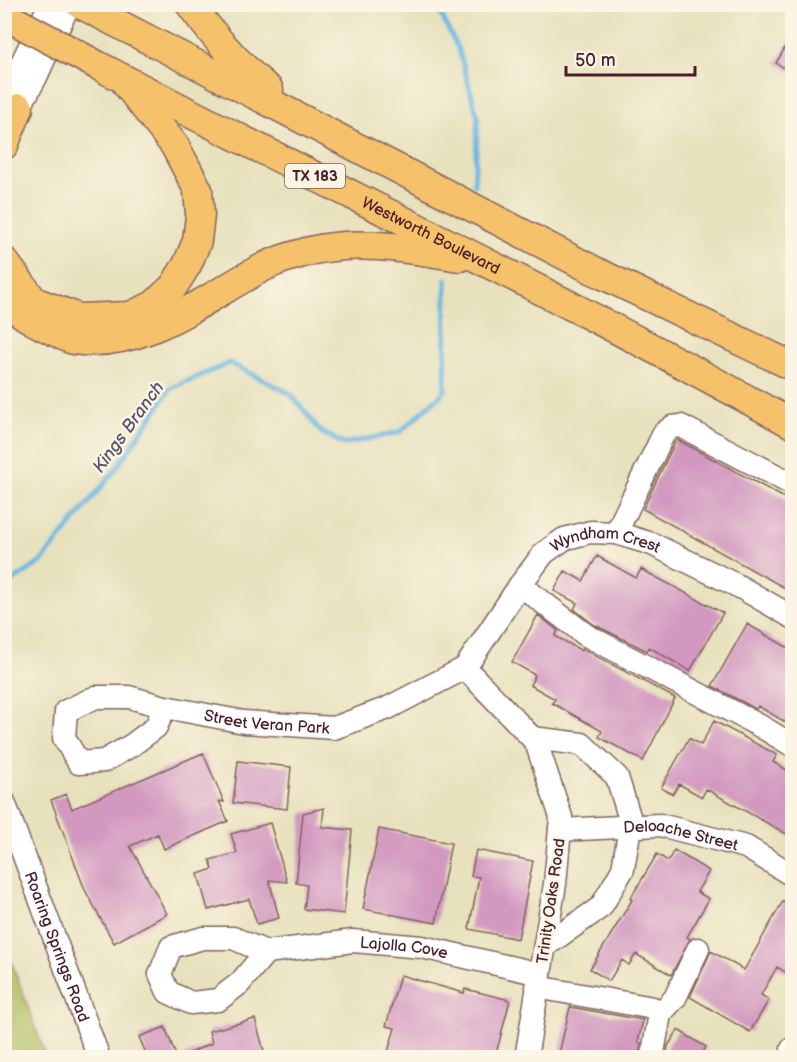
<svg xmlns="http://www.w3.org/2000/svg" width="797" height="1062" viewBox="0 0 797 1062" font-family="'Balsamiq Sans',sans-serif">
<rect width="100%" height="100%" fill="#fcf5e5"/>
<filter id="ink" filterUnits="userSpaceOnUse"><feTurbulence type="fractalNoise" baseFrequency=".0167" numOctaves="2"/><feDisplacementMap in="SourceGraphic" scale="12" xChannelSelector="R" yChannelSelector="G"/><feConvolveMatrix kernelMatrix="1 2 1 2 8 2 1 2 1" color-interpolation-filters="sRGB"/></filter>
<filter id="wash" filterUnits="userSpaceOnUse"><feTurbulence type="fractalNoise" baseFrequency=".008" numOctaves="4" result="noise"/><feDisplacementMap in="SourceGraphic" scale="24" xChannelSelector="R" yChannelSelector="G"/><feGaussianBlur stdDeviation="1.35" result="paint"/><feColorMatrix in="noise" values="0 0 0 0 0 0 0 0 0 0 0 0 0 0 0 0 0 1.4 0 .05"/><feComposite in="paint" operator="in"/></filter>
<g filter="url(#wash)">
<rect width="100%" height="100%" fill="#e8e1bd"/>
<path fill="#adbb5e" stroke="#7c6d44" stroke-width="1.5" d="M5,944L46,1057H5Z"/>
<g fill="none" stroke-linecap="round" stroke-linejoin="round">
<path stroke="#67b6e1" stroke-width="5" d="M436,4L459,51L478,118L474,185
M4,587L41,562L116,469L171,388L230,363L291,394L321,432L344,444L400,432L445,391L446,279"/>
</g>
<g id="blocks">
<path fill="#d298c0" d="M792,36V73L776,63Z
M678,440L792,502V592L643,509L675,442Z
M597,556L636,578L641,569L723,613L690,671L649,647L647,651L593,624L574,609L577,603L554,591L565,571L583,581Z
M538,615L558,631L555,636L582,651L583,649L675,698L643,761L599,737L602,731L552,703L555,699L530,685L535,675L512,662Z
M747,624L792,650V726L758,706L756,709L712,686Z
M714,721L777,755L773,762L792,773V837L706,789L702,797L679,784L673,794L661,788L689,738L701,745Z
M203,753L224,802L219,801L228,821L164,849L158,834L130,846L167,914L114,943L85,890L51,800L66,794L72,809Z
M238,761L291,767L287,809L233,803Z
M324,808L322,827L352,830L344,914L304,909L307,885L296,883L303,813Z
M270,823L287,882L269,880L279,918L257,924L249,899L208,910L198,874L213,869L210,860L237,853L231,834Z
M379,829L451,843L436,923L363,909Z
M476,850L533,861L518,939L469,929L479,877L471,876Z
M674,850L709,871L697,892L709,899L687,937L690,939L671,975L636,954L629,965L622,960L609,981L590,969L632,900L630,899L657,854L668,861Z
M783,901L792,906V976L777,967L761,995L769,1000L750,1032L690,997L711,951L744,970Z
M400,975L464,993L465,989L510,1000L495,1058H470L445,1051L443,1058H397L387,1055L395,1028L386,1026Z
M570,1007L643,1020L638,1042L641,1043L639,1058H558Z
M255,1019L266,1058H178L212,1043L209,1031Z
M165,1027L177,1058H148L139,1037Z
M678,1030L706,1047L700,1058H666L668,1046Z"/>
</g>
</g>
<g filter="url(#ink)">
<use href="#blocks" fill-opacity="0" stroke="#81635e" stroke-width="1.5"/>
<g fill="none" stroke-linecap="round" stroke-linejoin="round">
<defs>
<g id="minor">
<path d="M4,100L50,4"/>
<path d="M19,108L36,77L69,4"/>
<path d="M616,533L664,433L672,427L681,426L792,484"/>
<path d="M520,585L586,635L760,726L792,745"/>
<path d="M465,668L536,742L561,817L555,884L526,1058"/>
<path id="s1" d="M165,707L156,727L132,745L104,761L79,763L64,738L66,711L96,697H129L165,707L244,722L334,728L388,708L465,668L520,585L544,553L564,539L590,532L616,533L652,544L740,587L792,617"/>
<path d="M532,738L582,744L617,777L629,816L630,827L623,869L601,907L545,946"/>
<path id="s2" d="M4,802L99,1058"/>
<path id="s3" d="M560,830L660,825L746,847L792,875"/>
<path id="s4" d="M266,952L240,983L218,1000L191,1003L168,992L160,974L171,947L203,938H233L266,952L353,941L422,947L540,974"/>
<path d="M537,987L653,1008L660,1014"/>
<path d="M792,1049V1050"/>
<path d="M652,1058L660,1014L675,998L698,949"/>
</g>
<g id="major">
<path d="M80,4L595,271L792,366"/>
<path d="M190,4C213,36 239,65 269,90"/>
<path id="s5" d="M97,65C328,186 565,297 792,424"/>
<path d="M4,145L19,108"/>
<path d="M4,261L34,301L79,318L130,316L154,305L173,287L187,265L197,241L200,215L198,190L175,146L127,85"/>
<path d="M4,298C20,314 29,319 49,329C57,332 66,339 74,340C146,350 206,296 266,266C279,259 296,255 310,251C360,239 410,249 460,257"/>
</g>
</defs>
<use href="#minor" stroke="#81635e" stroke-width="25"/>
<use href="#major" stroke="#81635e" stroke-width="31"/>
<use href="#minor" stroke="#fff" stroke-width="22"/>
<use href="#major" stroke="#f5c16b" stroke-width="28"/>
<defs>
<path id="major-bridge" d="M4,15L97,65"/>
</defs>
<use href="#major-bridge" stroke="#81635e" stroke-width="31" stroke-linecap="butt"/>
<use href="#major-bridge" stroke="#f5c16b" stroke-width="28"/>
</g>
</g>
<g text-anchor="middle" stroke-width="5" stroke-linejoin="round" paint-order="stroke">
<rect fill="#fcf5e5" stroke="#7f5f63" stroke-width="1.5" x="285" y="164" width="60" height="24" rx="4.5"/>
<g font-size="15" font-weight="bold" fill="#4a1f2b">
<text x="315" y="181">TX 183</text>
</g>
<g font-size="16" fill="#4a1f2b" stroke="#fcf5e5">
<text dy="6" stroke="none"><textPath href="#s5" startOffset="375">Westworth Boulevard</textPath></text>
<text dy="6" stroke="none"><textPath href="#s1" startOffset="790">Wyndham Crest</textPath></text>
<text dy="6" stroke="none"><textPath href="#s1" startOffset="372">Street Veran Park</textPath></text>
<text dy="6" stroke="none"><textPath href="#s3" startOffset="122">Deloache Street</textPath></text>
<text transform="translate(550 901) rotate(-82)" y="6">Trinity Oaks Road</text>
<text dy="6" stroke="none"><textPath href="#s2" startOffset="154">Roaring Springs Road</textPath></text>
<text dy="6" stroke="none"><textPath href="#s4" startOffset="408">Lajolla Cove</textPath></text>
</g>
<g font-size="18" font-style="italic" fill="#54546b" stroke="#fcf5e5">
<text transform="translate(128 427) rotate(-54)" y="6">Kings Branch</text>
</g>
</g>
<rect width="797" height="1062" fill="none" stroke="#fcf5e5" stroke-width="24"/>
<path d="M566 66v9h129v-9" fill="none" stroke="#4a1f2b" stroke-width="3"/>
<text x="575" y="66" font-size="18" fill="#4a1f2b" stroke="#fcf5e5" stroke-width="4.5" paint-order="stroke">50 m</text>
</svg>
